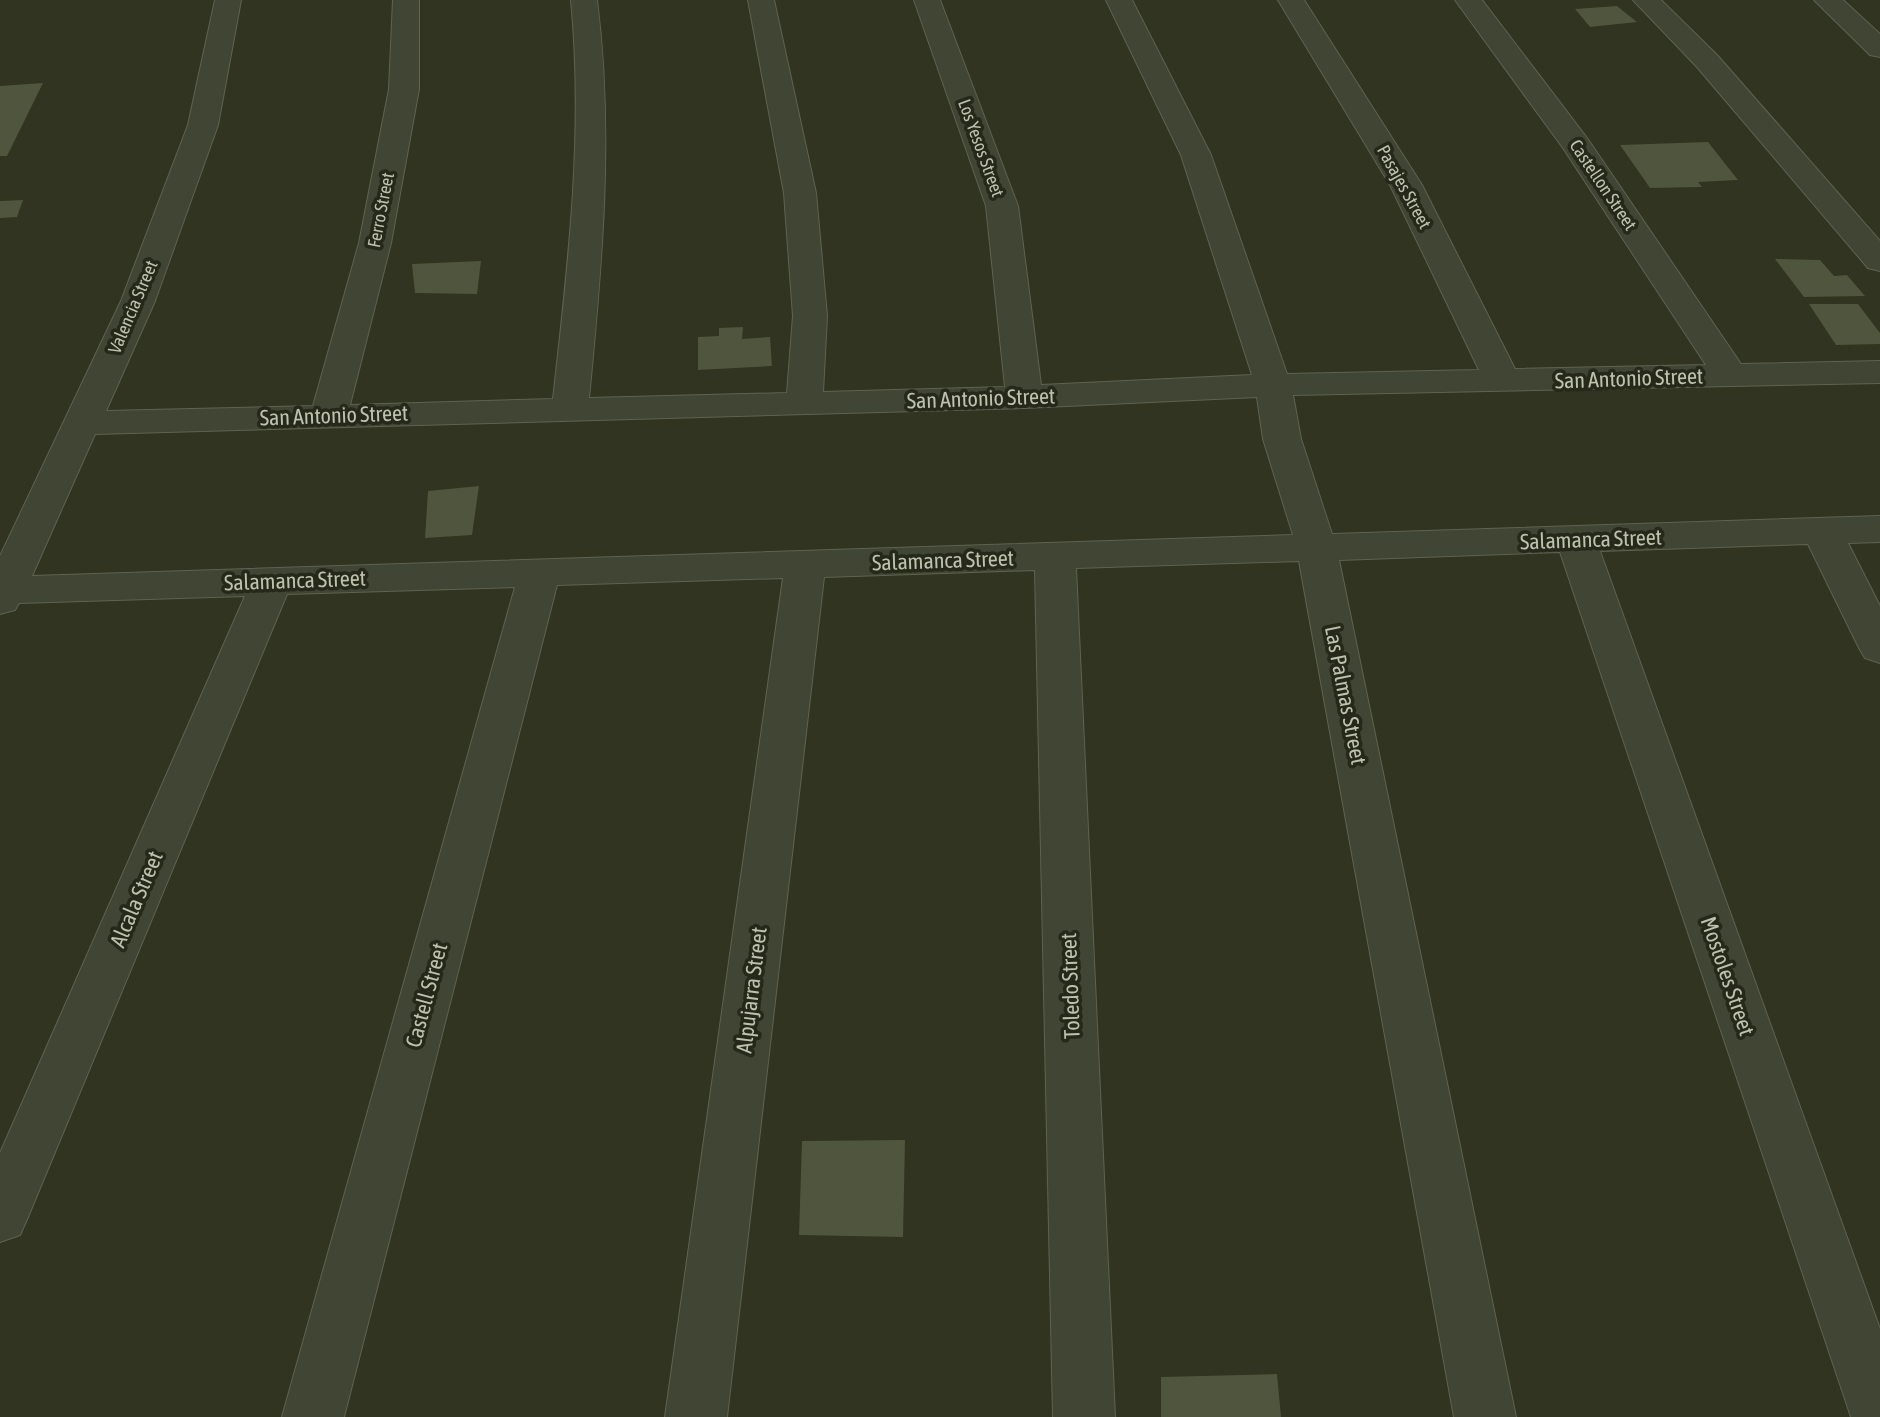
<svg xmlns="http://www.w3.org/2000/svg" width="1880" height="1417" viewBox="0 0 1880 1417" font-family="'Asap Condensed',sans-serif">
<rect width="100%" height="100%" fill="#303420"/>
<path fill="#50553d" d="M1617,6L1637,22L1590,27L1575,9Z
M43,83L7,156H0V86Z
M1708,142L1738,180L1698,182L1702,187L1650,188L1620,145Z
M23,200L17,217L0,218V201Z
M1775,259L1820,260L1834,276L1847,275L1865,296L1804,297Z
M481,261L477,294L415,293L412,264Z
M1809,304H1858L1880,333V344L1836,345Z
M743,327L742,339L770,337L772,366L698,370V337L719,336V328Z
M479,486L472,535L425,538L428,491Z
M905,1140L903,1237L799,1235L802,1141Z
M1277,1374L1281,1417H1161V1377Z"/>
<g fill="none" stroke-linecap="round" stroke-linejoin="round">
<defs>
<path id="minor" d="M215,0H241L218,125L155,301L106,411L313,406L359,243L389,89L393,0H419V89L391,243L350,405L553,399C568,266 584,134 571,0H597C614,133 602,265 589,398L787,393L793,316L784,193L748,0H774L816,193L827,316L823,392L1005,387L986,206L914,0H940L1018,206L1041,385L1252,375L1181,155L1106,0H1132L1211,155L1287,374L1479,370L1390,185L1278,0H1304L1422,185L1515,369L1706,365L1563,148L1455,0H1482L1587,138L1741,364L1880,361V383L1293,395L1301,439L1332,534L1880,516V542L1848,543L1880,606V663L1865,658L1859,648L1808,544L1600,551L1880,1329V1417H1851L1850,1414L1560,552L1339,560L1516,1417H1454L1299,561L1076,568L1115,1417H1053L1035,570L824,577L727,1417H665L783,578L557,585L344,1417H282L515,587L287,594L28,1217L20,1235L0,1242V1153L245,596L19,603L15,610L0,614V556L121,301L188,125ZM1257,397L1263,439L1293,535L32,576L95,434L1024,408Z
M1633,0H1661L1717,55L1880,241V271L1868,268L1697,67Z
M1814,0H1843L1880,34V57L1870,55Z"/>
</defs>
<use href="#minor" stroke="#5f6351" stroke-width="2"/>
<use href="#minor" fill="#414533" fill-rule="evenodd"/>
</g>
<g text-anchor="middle" stroke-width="7" stroke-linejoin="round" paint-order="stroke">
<g font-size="18" fill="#bdc2ad" stroke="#262919">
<text transform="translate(981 148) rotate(70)" y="6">Los Yesos Street</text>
<text transform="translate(1603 185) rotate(56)" y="6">Castellon Street</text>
<text transform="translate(1404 187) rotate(61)" y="6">Pasajes Street</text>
<text transform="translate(381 210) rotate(-79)" y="6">Ferro Street</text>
<text transform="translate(133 307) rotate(-67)" y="6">Valencia Street</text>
</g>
<g font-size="22" fill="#bdc2ad" stroke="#262919">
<text transform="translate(1629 378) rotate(-2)" y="8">San Antonio Street</text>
<text transform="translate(981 398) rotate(-2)" y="8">San Antonio Street</text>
<text transform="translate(334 415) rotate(-2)" y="8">San Antonio Street</text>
<text transform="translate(1591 539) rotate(-2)" y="8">Salamanca Street</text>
<text transform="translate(943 560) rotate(-2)" y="8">Salamanca Street</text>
<text transform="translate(295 580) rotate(-2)" y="8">Salamanca Street</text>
<text transform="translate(1346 695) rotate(79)" y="8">Las Palmas Street</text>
<text transform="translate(136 899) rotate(-67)" y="8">Alcala Street</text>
<text transform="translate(1728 976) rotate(71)" y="8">Mostoles Street</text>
<text transform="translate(1070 986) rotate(-92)" y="8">Toledo Street</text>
<text transform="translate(751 990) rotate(-83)" y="8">Alpujarra Street</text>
<text transform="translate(426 995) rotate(-75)" y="8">Castell Street</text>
</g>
</g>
</svg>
